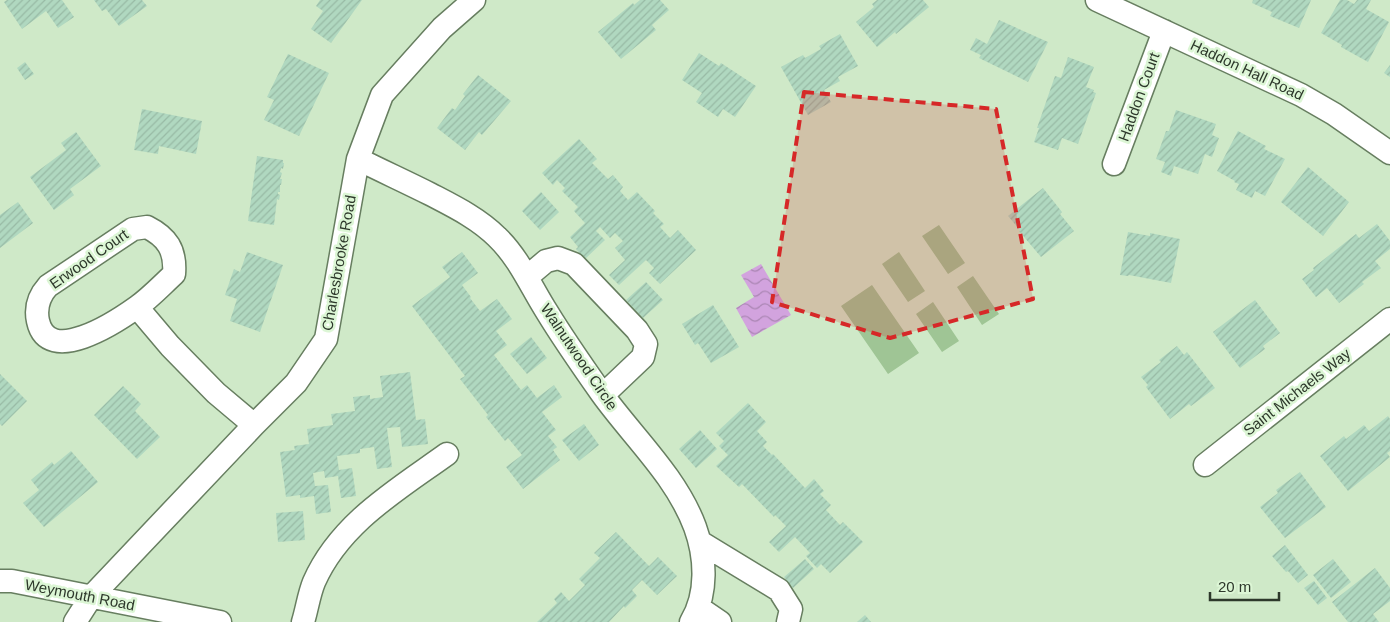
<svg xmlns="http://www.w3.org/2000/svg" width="1390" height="622" viewBox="0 0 1390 622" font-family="Arial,sans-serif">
<defs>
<pattern id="water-waves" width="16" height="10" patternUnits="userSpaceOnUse" patternTransform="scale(1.25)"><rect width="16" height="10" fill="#d2a3de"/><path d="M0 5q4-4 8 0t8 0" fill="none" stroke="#ab86b4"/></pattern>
<pattern id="building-hatch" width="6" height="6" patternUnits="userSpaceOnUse" patternTransform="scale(1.25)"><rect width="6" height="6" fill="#b0d8c0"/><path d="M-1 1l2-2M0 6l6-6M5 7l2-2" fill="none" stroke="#98baa5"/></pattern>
</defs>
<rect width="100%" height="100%" fill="#cfe9c8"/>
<path fill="#9fc595" d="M939,225L965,263L948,274L922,236Z
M899,252L925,291L908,302L882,264Z
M973,276L999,314L982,325L957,287Z
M872,285L919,353L888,374L841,306Z
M933,302L959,341L942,352L916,314Z"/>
<path fill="url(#water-waves)" d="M761,264L791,315L752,337L736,308L754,297L741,275Z"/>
<path fill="url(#building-hatch)" d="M7,0H62L74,17L58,28L46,11L22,29L4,2Z
M94,0H142L147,6L119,26L106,9L102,11Z
M320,0H362L331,43L311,29L323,11L316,6Z
M640,0H660L669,10L652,25L656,30L621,59L598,32L633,3L634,5Z
M877,0H923L929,7L896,34L895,32L877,47L856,22L874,7L872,4Z
M1253,0H1311L1299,28L1270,16L1272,12L1252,3Z
M1340,0H1347L1354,4L1357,0H1371L1366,9L1389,22L1368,62L1341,47L1342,45L1321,33Z
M999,20L1048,42L1028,82L979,58L981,55L970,50L976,38L987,44Z
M840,34L858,66L838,77L840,81L824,90L831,102L808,115L781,67L803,55L805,58L821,49L819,46Z
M699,53L719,66L721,63L756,86L735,117L723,109L718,117L696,102L702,93L682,80Z
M288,54L329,73L299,136L264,120L274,100L267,97Z
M1068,57L1094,67L1086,87L1094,90L1093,92L1096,93L1078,144L1062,138L1058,150L1034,142L1039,128H1037L1055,76L1061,78Z
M25,62L34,74L25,80L17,68Z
M1390,65V77L1384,73Z
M478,75L511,101L482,135L479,132L465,150L437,128L452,108L455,110L465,96L463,94Z
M142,109L202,121L196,154L159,146L158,154L134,150Z
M1176,110L1216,124L1212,135L1219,138L1212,157L1205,154L1198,174L1174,166L1171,176L1161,172L1165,162L1156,159L1166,131H1169Z
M1238,131L1266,146L1264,149L1285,159L1265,196L1255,191L1252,198L1236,190L1239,184L1234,182L1235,181L1217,171Z
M76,132L101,166L70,189L74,195L54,210L30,177L66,150L61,143Z
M579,139L597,159L592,163L608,179L613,175L623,187L620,191L628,200L637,192L655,211L653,213L664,224L660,227L670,238L678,230L696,250L660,284L649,273L654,268L646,260L619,285L609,275L625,260L615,248L623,241L615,233L610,238L600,227L596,231L605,240L585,259L576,249L578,247L570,237L585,223L574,211L578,207L562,191L565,188L557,180L553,185L542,173Z
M257,156L283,160V163H284L283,169L281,168L280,172L282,173L280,179H282L281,185H280V192H278V194L280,195L279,200L277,199L274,225L248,221Z
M1308,167L1349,202L1323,236L1281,202Z
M1043,188L1062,212L1060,214L1074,231L1041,257L1019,231L1020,230L1008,216Z
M541,192L559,212L540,230L522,211Z
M18,202L33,223L0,248V215Z
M1377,224L1390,241V249L1375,261L1381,268L1362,282L1364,284L1339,303L1327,288L1316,297L1302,279L1314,270L1313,268L1356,234L1359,238Z
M1128,232L1150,236V233L1180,239L1171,283L1129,275L1128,276L1120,275Z
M247,252L283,265L260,332L230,321L237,299L225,295L234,269L240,272Z
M462,252L478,273L462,285L471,297L470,298L480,311L497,299L512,319L496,331L507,345L494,355L521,390L527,385L537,398L554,385L562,397L542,412L556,430L548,436L557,447L553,450L560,460L523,489L506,467L522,455L508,438L505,441L486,417L488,415L460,379L465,376L412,306L450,277L442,267Z
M646,282L663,300L643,318L626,300Z
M1255,300L1280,333L1263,346L1265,349L1240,368L1213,332Z
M713,305L739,347L711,363L698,343L695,345L682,324Z
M531,337L547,358L527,374L510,354Z
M1177,346L1184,355L1187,352L1215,388L1191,406L1189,404L1170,419L1146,387L1148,385L1141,377L1161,362L1159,360Z
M410,372L416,420L425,419L428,444L402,447L400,427L387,428L392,467L377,469L374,447L360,449V453L337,456L339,470L352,468L356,496L341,498L338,476L325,478L324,471L313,473L315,486L328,485L331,512L316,514L314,496L300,498V495L286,497L280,452L295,450L294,446L309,444L307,429L333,425L331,414L355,411L353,397L370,395V399L383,397L380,376Z
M0,374L27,401L2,426L0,424Z
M123,386L141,404L135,411L160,437L137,459L94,415Z
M748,403L766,422L757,431L767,442L763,446L772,455L773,454L805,488L814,479L824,491L820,494L831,505L826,510L840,525L843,522L863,542L830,573L821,564L817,568L806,556L810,553L795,537L779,552L769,542L786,526L775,515L774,517L742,484L739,487L716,466L728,455L719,446L724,441L716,433Z
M1388,416L1390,419V451L1387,453L1390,457L1348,491L1320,456L1344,436L1346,439L1364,425L1369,431Z
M584,424L599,445L579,461L562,440Z
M700,430L717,449L696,468L679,449Z
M71,451L98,482L44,527L23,503L39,490L31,480L52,462L54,465Z
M1300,472L1326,507L1285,538L1260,507L1278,493L1276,490Z
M303,511L305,540L278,542L276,513Z
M616,532L649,566L658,557L677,576L657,595L642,580L632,590L637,596L625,608L624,606L609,622H537L557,603L554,599L561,592L569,601L585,585L579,579L600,558L594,553Z
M1285,545L1308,575L1298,583L1288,571L1286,572L1272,556Z
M805,559L814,569L793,588L784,577Z
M1333,559L1351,582L1331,598L1313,575Z
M1375,568L1390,588V601L1373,614L1379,622H1348L1332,602Z
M1314,581L1327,598L1318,605L1304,588Z
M865,615L871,622H857Z"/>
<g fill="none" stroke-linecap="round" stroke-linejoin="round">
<defs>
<path id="minor" d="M1097,0L1301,95L1334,114L1390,153
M358,159C382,171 406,182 430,194C453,206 478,218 497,237C519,258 531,287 547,312C564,340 583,367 602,394C633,437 676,476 695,527C706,557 708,594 691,622
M1114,164L1164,31
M147,227C167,237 176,250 174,274C162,285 150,298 137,307C116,322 48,367 38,321C35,307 39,296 48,286L133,229Z
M527,277L546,261L558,258L574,264L637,330L646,344L643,357L603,395
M137,307L170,346L216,393L254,425
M1205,465L1390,319
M700,542L779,590L791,609L788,622
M0,581H12L220,622
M698,607L720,622
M75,622L91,597L254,425L296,383L326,339L358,159L382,95L442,28L474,0
M303,622C307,609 309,594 314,582C340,523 397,490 447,454"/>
</defs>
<use href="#minor" stroke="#677e60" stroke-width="25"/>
<use href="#minor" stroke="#fff" stroke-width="22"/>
</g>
<path fill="#d62828" fill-opacity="0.2" stroke="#d62828" stroke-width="4" stroke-dasharray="10 6" stroke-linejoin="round" d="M804,92L996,109L1033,299L890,338L772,302Z"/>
<g text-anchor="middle" stroke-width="5" stroke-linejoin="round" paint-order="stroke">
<g font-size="15" fill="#2d382b" stroke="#dcf6d5">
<text transform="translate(1247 70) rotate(25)" y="5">Haddon Hall Road</text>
<text transform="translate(1139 97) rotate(-70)" y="5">Haddon Court</text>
<text transform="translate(89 259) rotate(-35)" y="5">Erwood Court</text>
<text transform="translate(339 263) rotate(-80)" y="5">Charlesbrooke Road</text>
<text transform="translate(579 357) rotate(56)" y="5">Walnutwood Circle</text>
<text transform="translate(1297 392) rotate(-38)" y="5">Saint Michaels Way</text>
<text transform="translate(80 595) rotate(11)" y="5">Weymouth Road</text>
</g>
</g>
<path d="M1210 592v8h69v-8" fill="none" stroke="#2d382b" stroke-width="2.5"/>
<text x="1218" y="592" font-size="15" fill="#2d382b" stroke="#dcf6d5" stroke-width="4" paint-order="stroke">20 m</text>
</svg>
